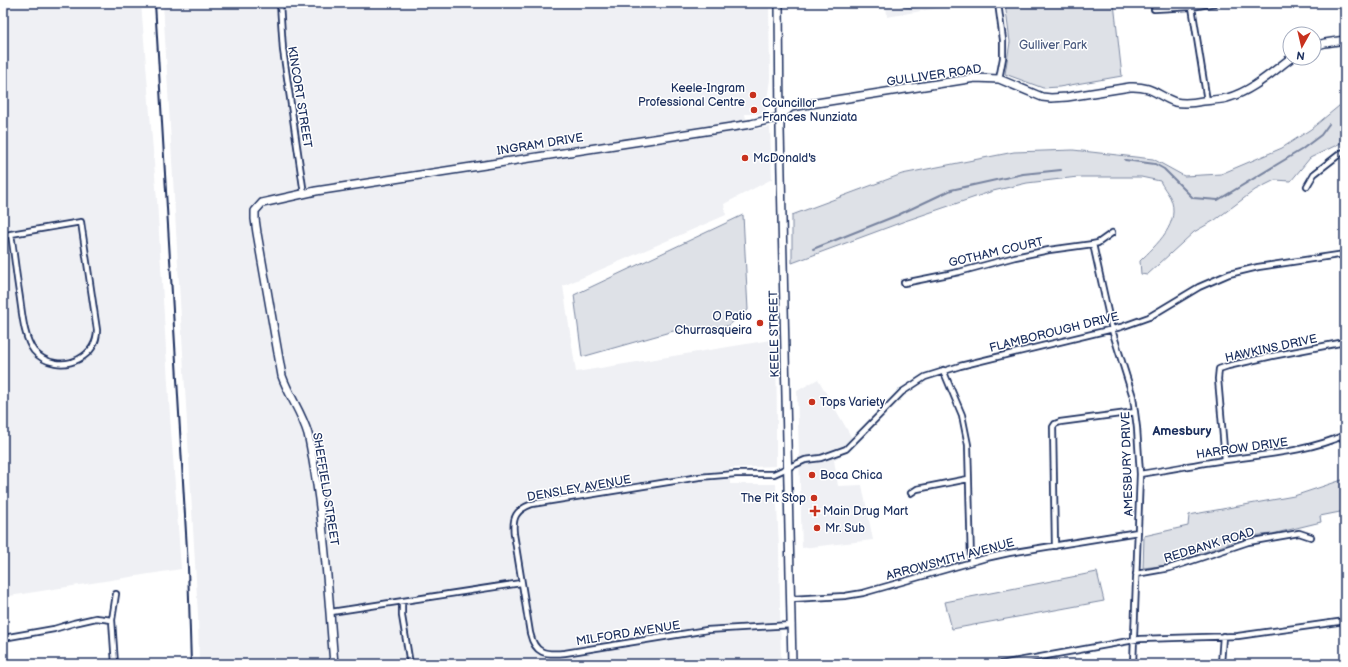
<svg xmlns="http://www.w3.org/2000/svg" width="1348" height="667" viewBox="0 0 1348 667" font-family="'Balsamiq Sans',sans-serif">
<rect width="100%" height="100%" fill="#fff"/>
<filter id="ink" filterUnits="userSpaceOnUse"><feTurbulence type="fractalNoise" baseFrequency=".025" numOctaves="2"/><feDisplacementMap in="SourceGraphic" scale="8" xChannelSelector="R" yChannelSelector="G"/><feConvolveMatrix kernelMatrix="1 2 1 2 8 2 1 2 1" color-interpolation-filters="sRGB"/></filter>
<g filter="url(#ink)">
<path fill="#eff0f4" d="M3,3H141L157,200L170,416L181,569L3,597Z
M163,3H275V4L293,3H457V7L483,3H769L770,79L765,114H745L748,130L770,127L772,179L724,204L726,215L563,286L576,372L776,339L777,424H776V466L730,468V484H776L779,548L781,664H199L198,615Z
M886,3H955V5L887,17Z
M818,379L856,445L834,460L838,486L862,485L873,540L802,548L797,391Z"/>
<path fill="#dee1e7" stroke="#7c88a2" d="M898,3H924V4C916,8 905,10 898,3Z
M1005,3H1114L1122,76L1059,87L1043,88L1005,74L1010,42Z
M1345,101V141L1310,158L1291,181L1275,180L1255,190L1215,220L1194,232L1147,275L1141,274L1140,261C1156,245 1182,223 1170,197C1167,192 1163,187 1160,181L1141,177H1078L1027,183L993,191L905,221L792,263V215L902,174L1014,152L1073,150L1153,159L1184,176L1221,174L1282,148L1311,129Z
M743,215L748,310L728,326L677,330L582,357L574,295Z
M1345,479V511L1320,516L1321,522L1272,534L1250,536L1168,565L1143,568L1144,536L1188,526L1189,515L1294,496Z
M1097,572L1104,601L952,629L945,602Z"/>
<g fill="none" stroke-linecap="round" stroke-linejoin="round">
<path stroke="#77839f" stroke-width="2" d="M1125,160L1155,164L1164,169L1193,198L1218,200L1301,150L1321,135L1329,124
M813,249L898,215L951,190L1023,174L1061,170"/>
<defs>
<path id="street" d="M280,3L283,50L304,194
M998,3L1003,40V58L999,79
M1192,7L1207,101
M1154,9L1192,7L1215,3
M1307,186L1314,174L1341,153L1345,152
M3,236L11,234L81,222L97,330C97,343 90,353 79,359C64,367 45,364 34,351C23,337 22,310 19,292C16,273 14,253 11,234
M1093,244L1112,330L1133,397L1137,428L1140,474L1133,664
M904,283L959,272L1015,257L1049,250L1093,244L1098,243L1112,233
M943,370L962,415L968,445L971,561
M1225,460L1218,379L1219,369L1228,366L1272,356L1345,342
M1140,474C1168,470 1196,464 1225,460C1266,454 1306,452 1345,435
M911,493L917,489L968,479
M1055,546L1053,427L1055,424L1060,422L1135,412
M1136,574L1170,568L1248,542L1299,533L1311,537
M791,599L845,596L863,593L986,558L1009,553L1138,532
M402,602V616L410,664
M331,612L521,583
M792,625L707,630L565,653C545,655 535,654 530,633L514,534C512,517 516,510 532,504L699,477L736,474H774L805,460L821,458L846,449L902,392L925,377L960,366L1121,327L1149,317L1199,287L1229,274L1258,267L1345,254
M3,638L54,629L74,623L96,618L112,620
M115,664L112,620L116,594
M1001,664L1140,639L1238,636L1345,621
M1221,664L1223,636"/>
<path id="secondary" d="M779,3L780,129L792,664
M1314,46L1325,43L1345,40
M334,664C329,604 326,545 317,485C314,468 312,451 308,434C302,413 289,396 282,376L257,233L255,219V211L262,203L316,191L751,124L780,117L791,107L975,78L999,79L1042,97L1051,98L1067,97L1130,87C1153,86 1156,95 1175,102C1184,104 1193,103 1203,101C1210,100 1219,100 1227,98C1252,91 1271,73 1291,58"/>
</defs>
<use href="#street" stroke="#1b2f5e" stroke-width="8"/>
<use href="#secondary" stroke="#1b2f5e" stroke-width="10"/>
<use href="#street" stroke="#fff" stroke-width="4.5"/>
<use href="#secondary" stroke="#fff" stroke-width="7"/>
<path stroke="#1b2f5e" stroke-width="2" d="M155,3L188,567L191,664"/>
</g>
</g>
<g fill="#c8321e" stroke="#fff" stroke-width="1.5">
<circle cx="753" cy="95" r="4"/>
<circle cx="754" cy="110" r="4"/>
<circle cx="745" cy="158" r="4"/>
<circle cx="760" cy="323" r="4"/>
<circle cx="812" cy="402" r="4"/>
<circle cx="812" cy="475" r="4"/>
<circle cx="814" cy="498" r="4"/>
<path d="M813 505h4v4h4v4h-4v4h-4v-4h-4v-4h4z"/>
<circle cx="817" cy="528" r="4"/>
</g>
<g text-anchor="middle" stroke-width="3" stroke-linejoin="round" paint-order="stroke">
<g font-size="12" fill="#4c5c80" stroke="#fff">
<text x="1053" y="49">Gulliver Park</text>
</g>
<g font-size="12" fill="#1b2f5e" stroke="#fff">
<text transform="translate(934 75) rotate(-8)" y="4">GULLIVER ROAD</text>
<text transform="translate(300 97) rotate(81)" y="4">KINCORT STREET</text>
<text transform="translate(540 144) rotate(-9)" y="4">INGRAM DRIVE</text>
<text transform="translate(996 252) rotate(-13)" y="4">GOTHAM COURT</text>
<text transform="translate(1054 332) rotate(-14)" y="4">FLAMBOROUGH DRIVE</text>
<text transform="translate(774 334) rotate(-91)" y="4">KEELE STREET</text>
<text transform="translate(1271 348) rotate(-12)" y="4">HAWKINS DRIVE</text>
<text transform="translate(1242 448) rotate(-8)" y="4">HARROW DRIVE</text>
<text transform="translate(1127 464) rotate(-92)" y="4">AMESBURY DRIVE</text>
<text transform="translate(579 488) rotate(-10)" y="4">DENSLEY AVENUE</text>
<text transform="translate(326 489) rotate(81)" y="4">SHEFFIELD STREET</text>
<text transform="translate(1209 545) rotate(-17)" y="4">REDBANK ROAD</text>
<text transform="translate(950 559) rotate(-15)" y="4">ARROWSMITH AVENUE</text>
<text transform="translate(628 633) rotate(-9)" y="4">MILFORD AVENUE</text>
</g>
<g font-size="12" fill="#1b2f5e" stroke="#fff" text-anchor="start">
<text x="745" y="92" text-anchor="end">Keele-Ingram<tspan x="745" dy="14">Professional Centre</tspan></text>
<text x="762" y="107">Councillor<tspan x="762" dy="14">Frances Nunziata</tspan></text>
<text x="753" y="162">McDonald's</text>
<text x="752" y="320" text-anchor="end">O Patio<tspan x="752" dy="14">Churrasqueira</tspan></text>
<text x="820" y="406">Tops Variety</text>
<text x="820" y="479">Boca Chica</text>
<text x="806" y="502" text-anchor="end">The Pit Stop</text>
<text x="823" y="515">Main Drug Mart</text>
<text x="825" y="532">Mr. Sub</text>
</g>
<g font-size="13" font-weight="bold" fill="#1b2f5e" stroke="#fff">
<text x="1182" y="435">Amesbury</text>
</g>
</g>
<rect width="1348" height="667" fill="none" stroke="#fff" stroke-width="16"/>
<rect x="8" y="8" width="1332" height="651" fill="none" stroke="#1b2f5e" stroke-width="1.5" filter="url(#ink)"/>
<g transform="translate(1302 46) rotate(188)"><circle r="19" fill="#ffffff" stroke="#a4acbf"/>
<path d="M0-3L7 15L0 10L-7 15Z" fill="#c8321e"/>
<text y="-6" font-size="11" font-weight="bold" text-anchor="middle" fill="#1b2f5e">N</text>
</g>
</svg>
